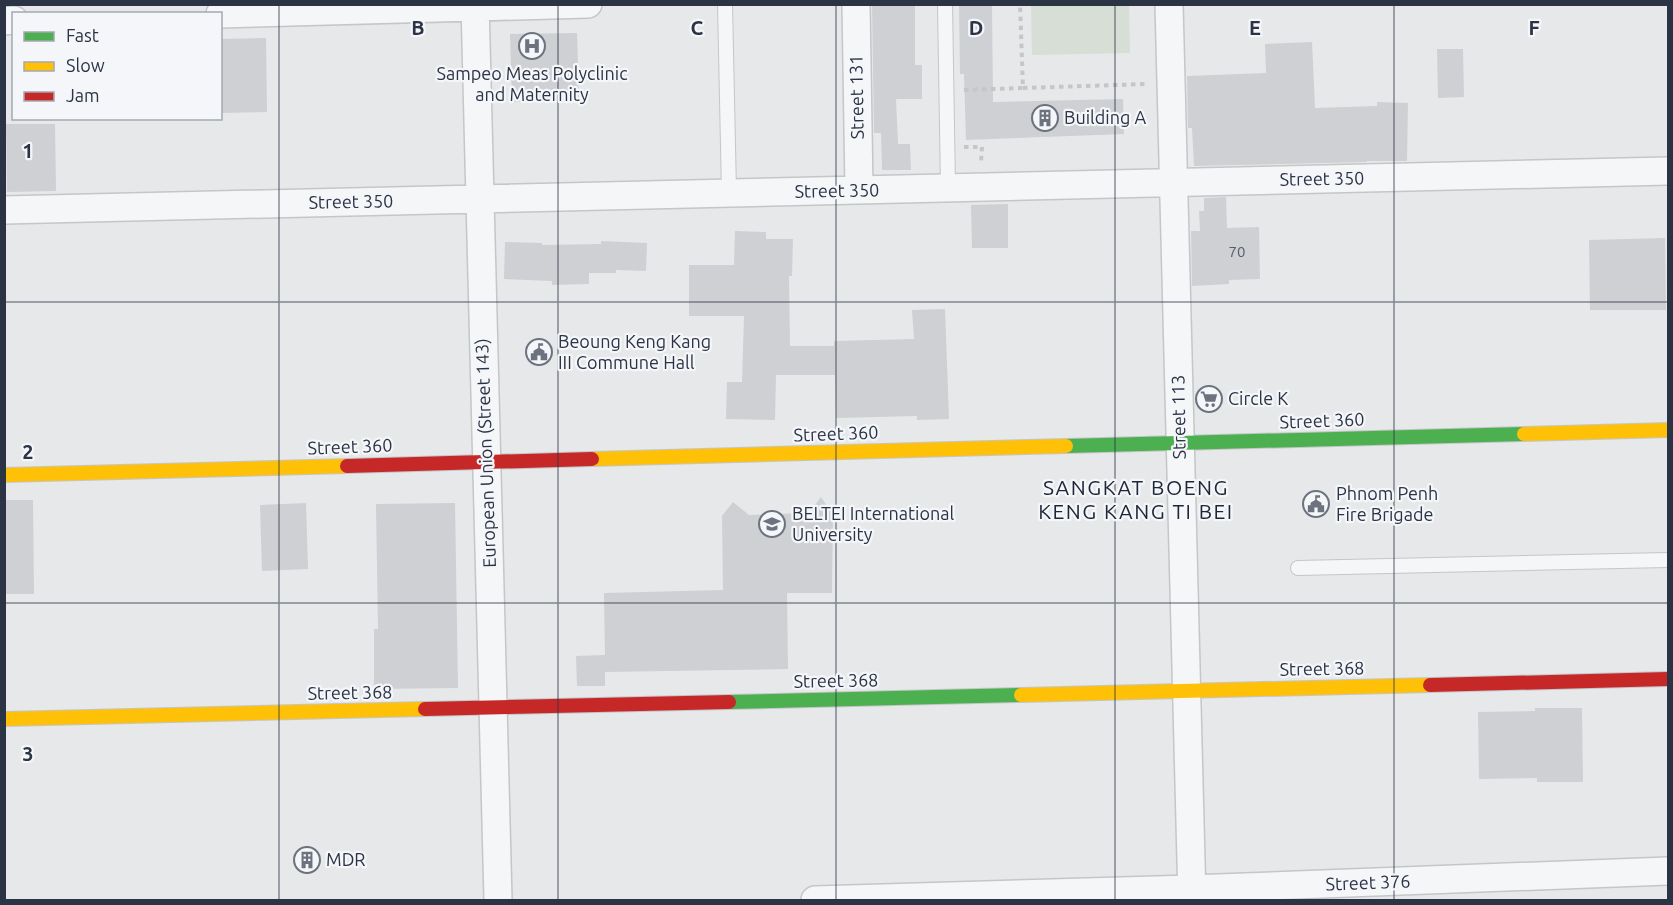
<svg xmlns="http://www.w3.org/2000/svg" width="1673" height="905" viewBox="0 0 1673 905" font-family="Ubuntu,sans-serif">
<rect width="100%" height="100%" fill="#e6e8ea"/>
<path fill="#d6ded6" d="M1031,5H1129L1130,53L1032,55Z"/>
<path fill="#ced0d3" d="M872,4H915V65H922V99H896L898,144H910L911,170H882L881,133H874Z
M959,4H992L993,102L1123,99L1124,134L966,140L964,74H960Z
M577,33L579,100L512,102L510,34Z
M266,38L267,112L220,113V39Z
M1312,42L1315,108L1377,106V102L1408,103L1407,161H1367V162L1194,166L1192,128H1188L1187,76L1266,73L1265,44Z
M1437,49H1463L1464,97L1438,98Z
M6,124H55L56,191L7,192Z
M1226,197L1227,228L1259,227L1260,279L1229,280V284L1192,286L1191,231H1200L1199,211H1204V198Z
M1008,204V248H972L971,205Z
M735,231L766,232V239H793L792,276H789L790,346H834V341L914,339L912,310L945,309L949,419L917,420V416L836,418L835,375H776L775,420L726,419L727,382H742L744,316H689V265H734Z
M1665,238L1666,310H1590L1589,240Z
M601,241L647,243L646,271L616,270V273H589V284L552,285V281L504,279L505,242L542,243V245L601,244Z
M821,497L833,515L832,593H787L788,669L605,672V686H577L576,656L605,655L604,593L723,590L722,516L733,502L749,515L809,513Z
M4,500H33L34,594H4Z
M306,503L308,569L262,571L260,505Z
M455,503L458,688L374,689V629H378L376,504Z
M1535,708H1582L1583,782H1537V778L1479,779L1478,712L1535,711Z"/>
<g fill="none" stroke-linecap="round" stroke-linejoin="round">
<defs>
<path id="lane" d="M725,4L729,193
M945,4L948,188
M1298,568L1668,560"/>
<path id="street" d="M475,4L498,900
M856,4L859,190
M1169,4L1192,900
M220,14L588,4
M4,21L14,20
M4,210L1668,171
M815,900L1191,889L1668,871"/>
<path id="fast" d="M1066,446L1524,434
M729,702L1021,695"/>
<path id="slow" d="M1524,434L1668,430
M592,459L1066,446
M4,475L347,466
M1021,695L1430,685
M4,719L425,709"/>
<path id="jam" d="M347,466L592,459
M1430,685L1668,679
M425,709L729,702"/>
</defs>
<use href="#lane" stroke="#c4c6c8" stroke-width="16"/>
<use href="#street" stroke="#c4c6c8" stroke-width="30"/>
<use href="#fast" stroke="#c4c6c8" stroke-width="16"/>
<use href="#slow" stroke="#c4c6c8" stroke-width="16"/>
<use href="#jam" stroke="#c4c6c8" stroke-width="16"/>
<path stroke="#c5c6ca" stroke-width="4" stroke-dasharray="4.5 4.5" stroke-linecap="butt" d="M1023,88L1147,84
M964,90L1023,88L1020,4
M964,147H982L981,163"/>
<use href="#lane" stroke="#f5f6f7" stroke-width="14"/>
<use href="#street" stroke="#f5f6f7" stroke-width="27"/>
<use href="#fast" stroke="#4caf50" stroke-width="14"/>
<use href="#slow" stroke="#ffc107" stroke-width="14"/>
<use href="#jam" stroke="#c62828" stroke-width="14"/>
</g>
<path fill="none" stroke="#2b3445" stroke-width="1.5" stroke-opacity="0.55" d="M279,4V900M558,4V900M836,4V900M1115,4V900M1394,4V900M4,302H1668M4,603H1668"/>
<defs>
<symbol id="hospital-ring" viewBox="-11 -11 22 22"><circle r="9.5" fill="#f4f6f9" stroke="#6c737f" stroke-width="1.5"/><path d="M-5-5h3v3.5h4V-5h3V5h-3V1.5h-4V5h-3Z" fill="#6c737f"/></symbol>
<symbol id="building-ring" viewBox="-11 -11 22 22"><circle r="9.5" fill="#f4f6f9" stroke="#6c737f" stroke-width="1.5"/><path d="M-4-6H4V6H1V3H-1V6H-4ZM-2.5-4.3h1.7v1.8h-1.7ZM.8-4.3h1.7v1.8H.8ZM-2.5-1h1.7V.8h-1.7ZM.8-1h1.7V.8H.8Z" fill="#6c737f"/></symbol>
<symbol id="civic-ring" viewBox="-11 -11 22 22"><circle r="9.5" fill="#f4f6f9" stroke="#6c737f" stroke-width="1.5"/><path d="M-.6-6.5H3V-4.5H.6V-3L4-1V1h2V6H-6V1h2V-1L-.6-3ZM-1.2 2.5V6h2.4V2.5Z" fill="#6c737f"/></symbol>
<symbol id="supermarket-ring" viewBox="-11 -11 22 22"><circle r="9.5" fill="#f4f6f9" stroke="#6c737f" stroke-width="1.5"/><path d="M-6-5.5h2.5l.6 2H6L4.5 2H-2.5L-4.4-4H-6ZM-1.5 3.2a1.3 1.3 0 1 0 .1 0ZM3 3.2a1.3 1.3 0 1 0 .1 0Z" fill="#6c737f"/></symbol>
<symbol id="university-ring" viewBox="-11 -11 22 22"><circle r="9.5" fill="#f4f6f9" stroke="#6c737f" stroke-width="1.5"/><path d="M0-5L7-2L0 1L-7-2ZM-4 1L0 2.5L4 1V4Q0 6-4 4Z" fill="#6c737f"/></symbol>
</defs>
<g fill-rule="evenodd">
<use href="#hospital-ring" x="517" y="31" width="30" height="30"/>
<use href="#building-ring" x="1030" y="103" width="30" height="30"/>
<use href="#civic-ring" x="524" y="337" width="30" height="30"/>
<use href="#supermarket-ring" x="1194" y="384" width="30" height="30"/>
<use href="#civic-ring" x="1301" y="489" width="30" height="30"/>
<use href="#university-ring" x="757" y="509" width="30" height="30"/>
<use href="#building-ring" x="292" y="845" width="30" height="30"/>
</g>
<g text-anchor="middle" stroke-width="4.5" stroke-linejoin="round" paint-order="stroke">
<g font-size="15" fill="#545c69">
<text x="1237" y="257">70</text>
</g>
<g font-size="18" fill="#2b3445" stroke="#f4f6f9" text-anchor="start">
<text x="532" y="80" text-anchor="middle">Sampeo Meas Polyclinic<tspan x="532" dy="21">and Maternity</tspan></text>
<text x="1064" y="124">Building A</text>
<text x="558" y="348">Beoung Keng Kang<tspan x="558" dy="21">III Commune Hall</tspan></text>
<text x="1228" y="405">Circle K</text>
<text x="1336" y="500">Phnom Penh<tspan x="1336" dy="21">Fire Brigade</tspan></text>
<text x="792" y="520">BELTEI International<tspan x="792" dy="21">University</tspan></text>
<text x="326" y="866">MDR</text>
</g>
<g font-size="18" fill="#2b3445" stroke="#f4f6f9">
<text transform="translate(857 97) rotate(-91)" y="6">Street 131</text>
<text transform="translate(1322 179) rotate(-1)" y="6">Street 350</text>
<text transform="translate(837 191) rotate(-1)" y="6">Street 350</text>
<text transform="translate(351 202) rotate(-1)" y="6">Street 350</text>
<text transform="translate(1179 417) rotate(-91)" y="6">Street 113</text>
<text transform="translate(1322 421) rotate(-2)" y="6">Street 360</text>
<text transform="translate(836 434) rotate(-2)" y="6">Street 360</text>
<text transform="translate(350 447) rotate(-2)" y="6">Street 360</text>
<text transform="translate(486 453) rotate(-92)" y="6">European Union (Street 143)</text>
<text transform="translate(1322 669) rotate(-1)" y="6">Street 368</text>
<text transform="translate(836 681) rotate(-1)" y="6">Street 368</text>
<text transform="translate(350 693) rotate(-1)" y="6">Street 368</text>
<text transform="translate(1368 883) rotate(-2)" y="6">Street 376</text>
</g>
<g font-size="21" letter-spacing="1.5" fill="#1d2536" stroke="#f4f6f9">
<text x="1136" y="495">SANGKAT BOENG<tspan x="1136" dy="24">KENG KANG TI BEI</tspan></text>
</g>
</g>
<g font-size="20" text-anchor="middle" font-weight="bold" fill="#2b3445" stroke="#f4f6f9" stroke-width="4.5" stroke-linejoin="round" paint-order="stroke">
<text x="418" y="35">B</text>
<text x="697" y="35">C</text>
<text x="976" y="35">D</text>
<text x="1255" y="35">E</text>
<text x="1534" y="35">F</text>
<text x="28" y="158">1</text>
<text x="28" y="459">2</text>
<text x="28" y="761">3</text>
</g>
<rect width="1673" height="905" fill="none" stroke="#2b3445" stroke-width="12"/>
<rect x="12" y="12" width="210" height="108" fill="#f4f6f9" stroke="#a4a8b1" stroke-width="1.5"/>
<rect x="24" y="32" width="30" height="9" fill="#4caf50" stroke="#a4a8b1" stroke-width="1.5"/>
<text x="66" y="42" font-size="18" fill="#2b3445">Fast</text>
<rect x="24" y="62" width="30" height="9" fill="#ffc107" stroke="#a4a8b1" stroke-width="1.5"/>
<text x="66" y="72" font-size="18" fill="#2b3445">Slow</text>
<rect x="24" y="92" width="30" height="9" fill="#c62828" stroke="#a4a8b1" stroke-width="1.5"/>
<text x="66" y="102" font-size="18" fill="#2b3445">Jam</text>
</svg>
